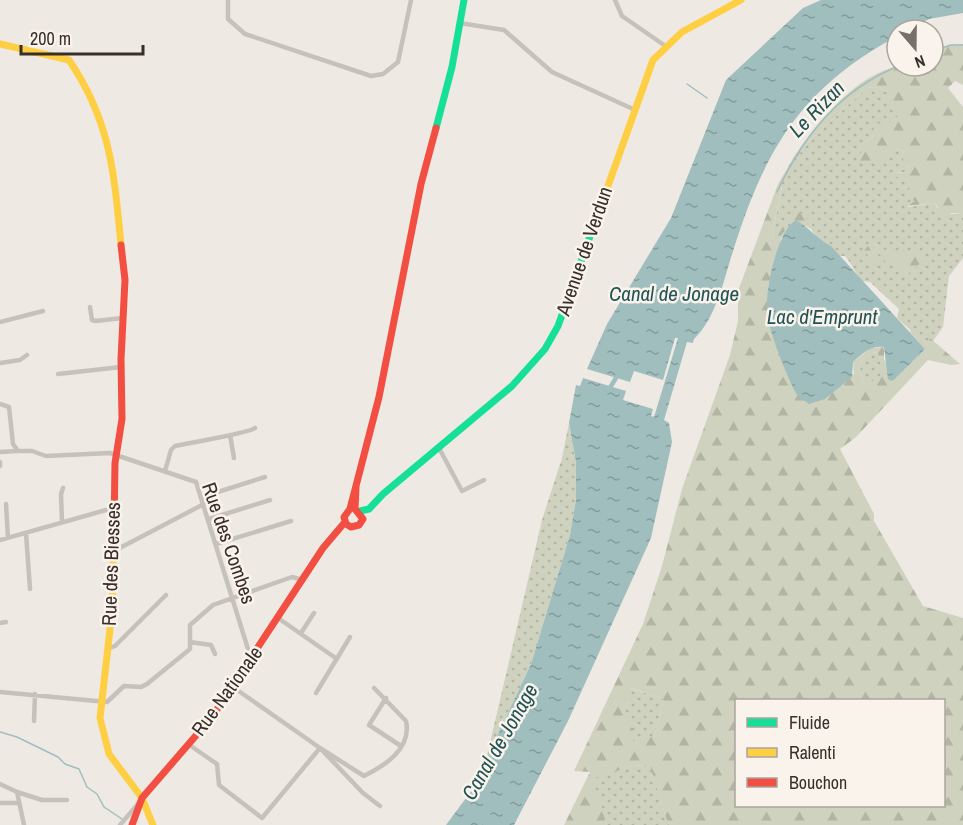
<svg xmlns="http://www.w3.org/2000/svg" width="963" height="825" viewBox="0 0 963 825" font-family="'Archivo Narrow',sans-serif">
<defs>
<pattern id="grass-dots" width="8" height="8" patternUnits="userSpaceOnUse" patternTransform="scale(1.5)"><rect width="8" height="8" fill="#cfd2be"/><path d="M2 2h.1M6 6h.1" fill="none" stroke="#b2b5a3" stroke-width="1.8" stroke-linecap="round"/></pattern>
<pattern id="forest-firs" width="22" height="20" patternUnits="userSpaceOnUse" patternTransform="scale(1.5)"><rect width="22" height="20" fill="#cfd2be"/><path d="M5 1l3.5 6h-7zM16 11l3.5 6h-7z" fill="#b2b5a3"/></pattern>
<pattern id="water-ripples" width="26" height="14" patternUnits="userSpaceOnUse" patternTransform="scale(1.5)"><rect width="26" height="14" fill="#a0bebe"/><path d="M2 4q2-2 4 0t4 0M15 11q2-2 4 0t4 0" fill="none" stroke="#839b9b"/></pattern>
</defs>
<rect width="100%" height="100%" fill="#eee9e3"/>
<path fill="url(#grass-dots)" d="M874,87L888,92L899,116L863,144L882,155L896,149L903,151L909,172L892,173L908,179L916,201L907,207L934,203L942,214H963V258L949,276L943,327L933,341L930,338L927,345L897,318L899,309L870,282L862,281C855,273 852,264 845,256H840C831,246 818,241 811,229L812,223L774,241L772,235L782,187L778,184L795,155L797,157L809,141L867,88Z
M871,352L878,353L884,374L867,385L863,382L859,363Z
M569,423L576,462V498L570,535L531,664L486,760L542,520L562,458Z
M630,688L664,699L654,738L640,746L633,741L622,710L630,701Z
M651,765L662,807L669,825H606L590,778L633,766Z"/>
<path fill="url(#forest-firs)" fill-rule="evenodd" d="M963,44V85L955,81L948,88L963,107V214L951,213L948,217L941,218L942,214L937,213L938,207L934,203L907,206L915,201L906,197L910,187L908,179L896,177L893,181L886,179L892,173L909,172L907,164H904L902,157L904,154L903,151L896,149L891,155H882L881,160L869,164L860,162L857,155L863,151V144L875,135L873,127L883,121L885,127L898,116L891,107L887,92L874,87L867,88L809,141L797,157L795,155C820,121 855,74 900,66C910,64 923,66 933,66V52L949,45Z
M778,184L782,186L772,235L774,240L787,216L795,211L803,214L812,223L811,229L796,220L787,225L781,236L771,332L799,396L854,374L853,362L871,348L884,347V359L895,379L925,349L910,332L912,329L927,345L930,338L960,364L951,365L928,360L855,438L840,449L874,514V521L923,606L963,618V825H669L662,807L650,765L633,766L591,779L601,802L606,825H564L590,772L574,771L643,624L662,566L682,489L730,355L738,321V291ZM871,352L878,353L883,374L867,385L863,382L859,363ZM631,688L664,699L654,738L647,735L640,746L633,741L635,734L622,710L630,701ZM736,700H944V806H736Z
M868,246L876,249L894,250L895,258L904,249L906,254L922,253L925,259L906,276L898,268L899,265L885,262L884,255L879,254L876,260L877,268L863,262V258L868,256L864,251Z"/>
<path fill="url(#water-ripples)" d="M821,0H963V13L929,19L909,30H897V36C802,88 766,147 734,248C724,278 717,317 694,339L693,343L687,342L664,420L669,423L672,442L651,538L568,721L514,825H446L472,790L531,664L570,535L576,499V462L569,423L576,385L580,386L583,378L626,391L623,400L653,409L651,416L654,417L678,338H675L663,380L634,371L630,382L587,369L607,324L671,218L726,80L803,8Z
M796,220C810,228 817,239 831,246L925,349L895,379L891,381L888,379L884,347C871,345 863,353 853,362L852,377L825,399L809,404C806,401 801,399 798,396C789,383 768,329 767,313C765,290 777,231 796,220Z"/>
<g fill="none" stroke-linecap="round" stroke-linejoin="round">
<path stroke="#a0bebe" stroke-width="1.5" d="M933,51L951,45H963
M687,84L707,98
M777,192C803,136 839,91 898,66
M0,732L17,737L58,757L65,764L79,769L87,787L97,794L104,807L122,819"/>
<path stroke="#a0bebe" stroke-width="4.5" d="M608,391L619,373"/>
<path stroke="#c7c1bc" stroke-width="4.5" d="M228,0V19L245,34L371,76L383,74L398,62L411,0
M615,0L622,16L664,45
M460,23L504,30L552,72L633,109
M90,307L92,320L96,321L122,318
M0,322L43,311
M0,363L20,360L27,355
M58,374L121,367
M0,404L9,407L13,444L18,451H32L46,456L110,453L196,482L248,649L254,655
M230,435L234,458
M439,448L462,491L484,480
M0,452L18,451
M0,462V466
M165,471L171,450L175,446C188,443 251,433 255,428
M202,497L265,477
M6,504L8,538
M209,519L270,500
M62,522L61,494L63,488
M26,533L30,589
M0,540L113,508
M216,544L291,521
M114,551L204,504
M278,618L337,659
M0,623L6,622
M301,633L314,613
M190,642L211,645L215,654
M107,649L115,646L166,595
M233,687L320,748L363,793L380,806
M0,692L107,702L124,686L141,687L147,684L190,649V625L213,605L292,577L303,580
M316,693L350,637
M386,698L369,725L401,746
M34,721L35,694
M188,744L217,764L219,785L262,818L320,748L364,776C384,766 412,749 406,721L374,688
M0,784L17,792
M0,803H19
M24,825L17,792L42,800H67
M120,825L138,804"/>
<path stroke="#16e098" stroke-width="7" d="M436,128L452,67L464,0
M360,511L369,509L383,494L512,386L545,349L558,326L604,197"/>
<path stroke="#ffcf43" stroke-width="7" d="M0,44L69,60C111,122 114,173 121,245
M604,197L653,60L682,32L741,0
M114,530L112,611L100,718L109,754L142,798L153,825"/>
<path stroke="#f24e42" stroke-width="7" d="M356,487L355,509L363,519L359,525L351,527L346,524L344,517L350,509L379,397L421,184L436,128
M114,530L115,463L122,419L121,359L125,280L121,245
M132,825L142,798L212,717L323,548L345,522"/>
</g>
<g text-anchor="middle" stroke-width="5" stroke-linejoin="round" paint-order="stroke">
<g font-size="20" fill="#382e2a" stroke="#f9f3eb">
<text transform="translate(584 251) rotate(-71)" y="7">Avenue de Verdun</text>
<text transform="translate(229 543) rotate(71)" y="7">Rue des Combes</text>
<text transform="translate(111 564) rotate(-88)" y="7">Rue des Biesses</text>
<text transform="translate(227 691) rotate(-54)" y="7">Rue Nationale</text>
</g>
<g font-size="21" font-style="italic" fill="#215357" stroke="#f9f3eb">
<text transform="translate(817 109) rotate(-46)" y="7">Le Rizan</text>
<text x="674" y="301">Canal de Jonage</text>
<text x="822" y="324">Lac d'Emprunt</text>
<text transform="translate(500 742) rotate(-60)" y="7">Canal de Jonage</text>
</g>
</g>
<rect x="735" y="699" width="210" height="108" fill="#f9f3eb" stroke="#aca49e" stroke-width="1.5"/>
<rect x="747" y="718" width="30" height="9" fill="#16e098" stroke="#aca49e" stroke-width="1.5"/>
<text x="789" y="729" font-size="18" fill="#382e2a">Fluide</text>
<rect x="747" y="748" width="30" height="9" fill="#ffcf43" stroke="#aca49e" stroke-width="1.5"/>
<text x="789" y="759" font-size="18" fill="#382e2a">Ralenti</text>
<rect x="747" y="778" width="30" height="9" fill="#f24e42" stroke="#aca49e" stroke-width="1.5"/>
<text x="789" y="789" font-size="18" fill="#382e2a">Bouchon</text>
<g transform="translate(915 48) rotate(160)"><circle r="28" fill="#f9f3eb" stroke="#aca49e" stroke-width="1.5"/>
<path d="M0-4.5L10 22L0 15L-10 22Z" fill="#786f6b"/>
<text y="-9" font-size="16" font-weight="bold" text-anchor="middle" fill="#382e2a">N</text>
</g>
<path d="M21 45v9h122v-9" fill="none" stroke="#382e2a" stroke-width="3"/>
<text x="30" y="45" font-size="18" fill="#382e2a" stroke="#f9f3eb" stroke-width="4.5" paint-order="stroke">200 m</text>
</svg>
